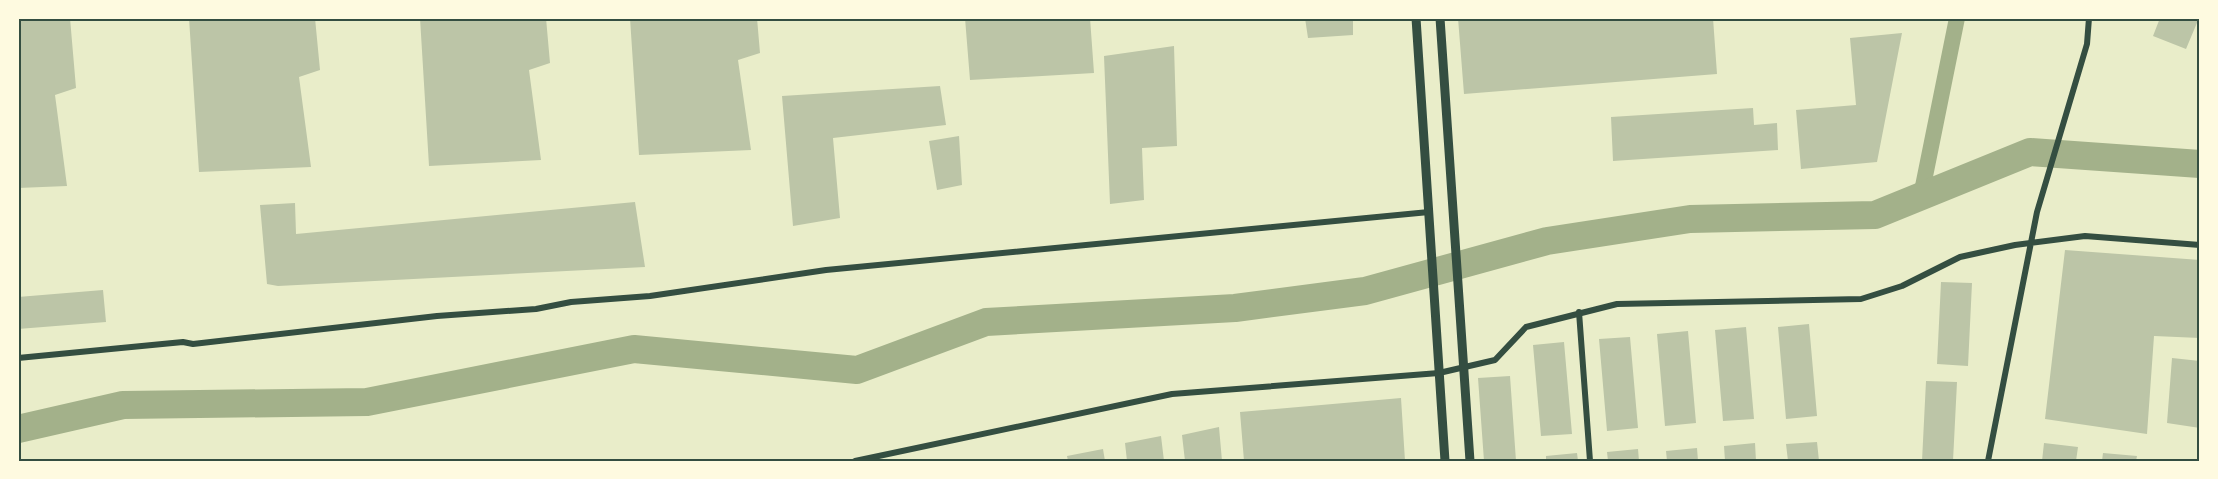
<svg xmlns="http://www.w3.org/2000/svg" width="2218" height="479" viewBox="0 0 2218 479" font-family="'DejaVu Sans',sans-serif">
<rect width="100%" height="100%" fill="#e9edc9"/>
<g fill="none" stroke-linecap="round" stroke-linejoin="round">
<path stroke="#a3b18a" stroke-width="16" d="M1921,196L1957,18"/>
<path stroke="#a3b18a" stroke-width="28" d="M18,429L123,405L367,402L634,349L857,370L986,322L1235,308L1365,291L1547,241L1690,219L1875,215L2030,152L2200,164"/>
</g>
<path fill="#bcc5a7" d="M18,18H70L76,88L55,95L67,186L18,188Z
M189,18H315L320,70L299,77L311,167L199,172Z
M420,18H546L550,63L529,70L541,160L429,166Z
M630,18H757L760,53L738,60L751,150L639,155Z
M965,18H1090L1094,73L970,80Z
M1305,18H1353V35L1308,38Z
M1458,18H1713L1717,74L1464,94Z
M2160,18H2199L2186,49L2153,36Z
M1902,33L1877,162L1801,169L1796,110L1856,105L1850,38Z
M1174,46L1177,146L1142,148L1144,200L1110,204L1104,56Z
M940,86L946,125L833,138L840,218L793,226L782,96Z
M1753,108L1754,125L1777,123L1778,150L1613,161L1611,117Z
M959,136L962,185L937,190L929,141Z
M635,202L645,267L278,286L267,284L260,205L295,203L296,234Z
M2065,250L2200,260V338L2154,336L2147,434L2045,419Z
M1941,282L1972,283L1968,366L1937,364Z
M103,290L106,322L18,329V297Z
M1809,324L1817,416L1786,419L1778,327Z
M1746,327L1754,419L1723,421L1715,330Z
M1688,331L1696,423L1665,426L1657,334Z
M1630,337L1638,428L1607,431L1599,339Z
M1564,342L1572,434L1541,436L1533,345Z
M2172,358L2200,361V428L2167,423Z
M1510,376L1516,461H1484L1478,378Z
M1926,381L1957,382L1953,461H1922Z
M1401,398L1405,461H1244L1240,412Z
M1219,427L1222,461H1185L1182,435Z
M1161,436L1164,461H1127L1125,443Z
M1817,442L1819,461H1788L1786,444Z
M1755,443L1756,461H1725L1724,446Z
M2044,443L2078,447L2076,461H2042Z
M1697,448L1698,461H1667L1666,451Z
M1103,449L1105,461H1068L1067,456Z
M1638,449L1639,461H1608L1607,452Z
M1577,453L1578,461H1546V456Z
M2103,453L2137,456L2136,461H2102Z"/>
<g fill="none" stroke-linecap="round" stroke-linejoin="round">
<path stroke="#344e41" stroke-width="6" d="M1579,312L1590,461
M18,358L183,342L193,344L437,316L536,309L571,302L650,296L826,270L1429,212
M855,461L1172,394L1439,373L1495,360L1526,327L1617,304L1861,299L1902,286L1960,257L2015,245L2085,236L2200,245
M1988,461L2037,212L2087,44L2089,18"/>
<path stroke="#344e41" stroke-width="9" d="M1416,18L1445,461
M1440,18L1470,461"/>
</g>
<rect width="2218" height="479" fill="none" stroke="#fefae0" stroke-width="39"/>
<rect x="20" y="20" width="2178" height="440" fill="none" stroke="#344e41" stroke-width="2"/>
</svg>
